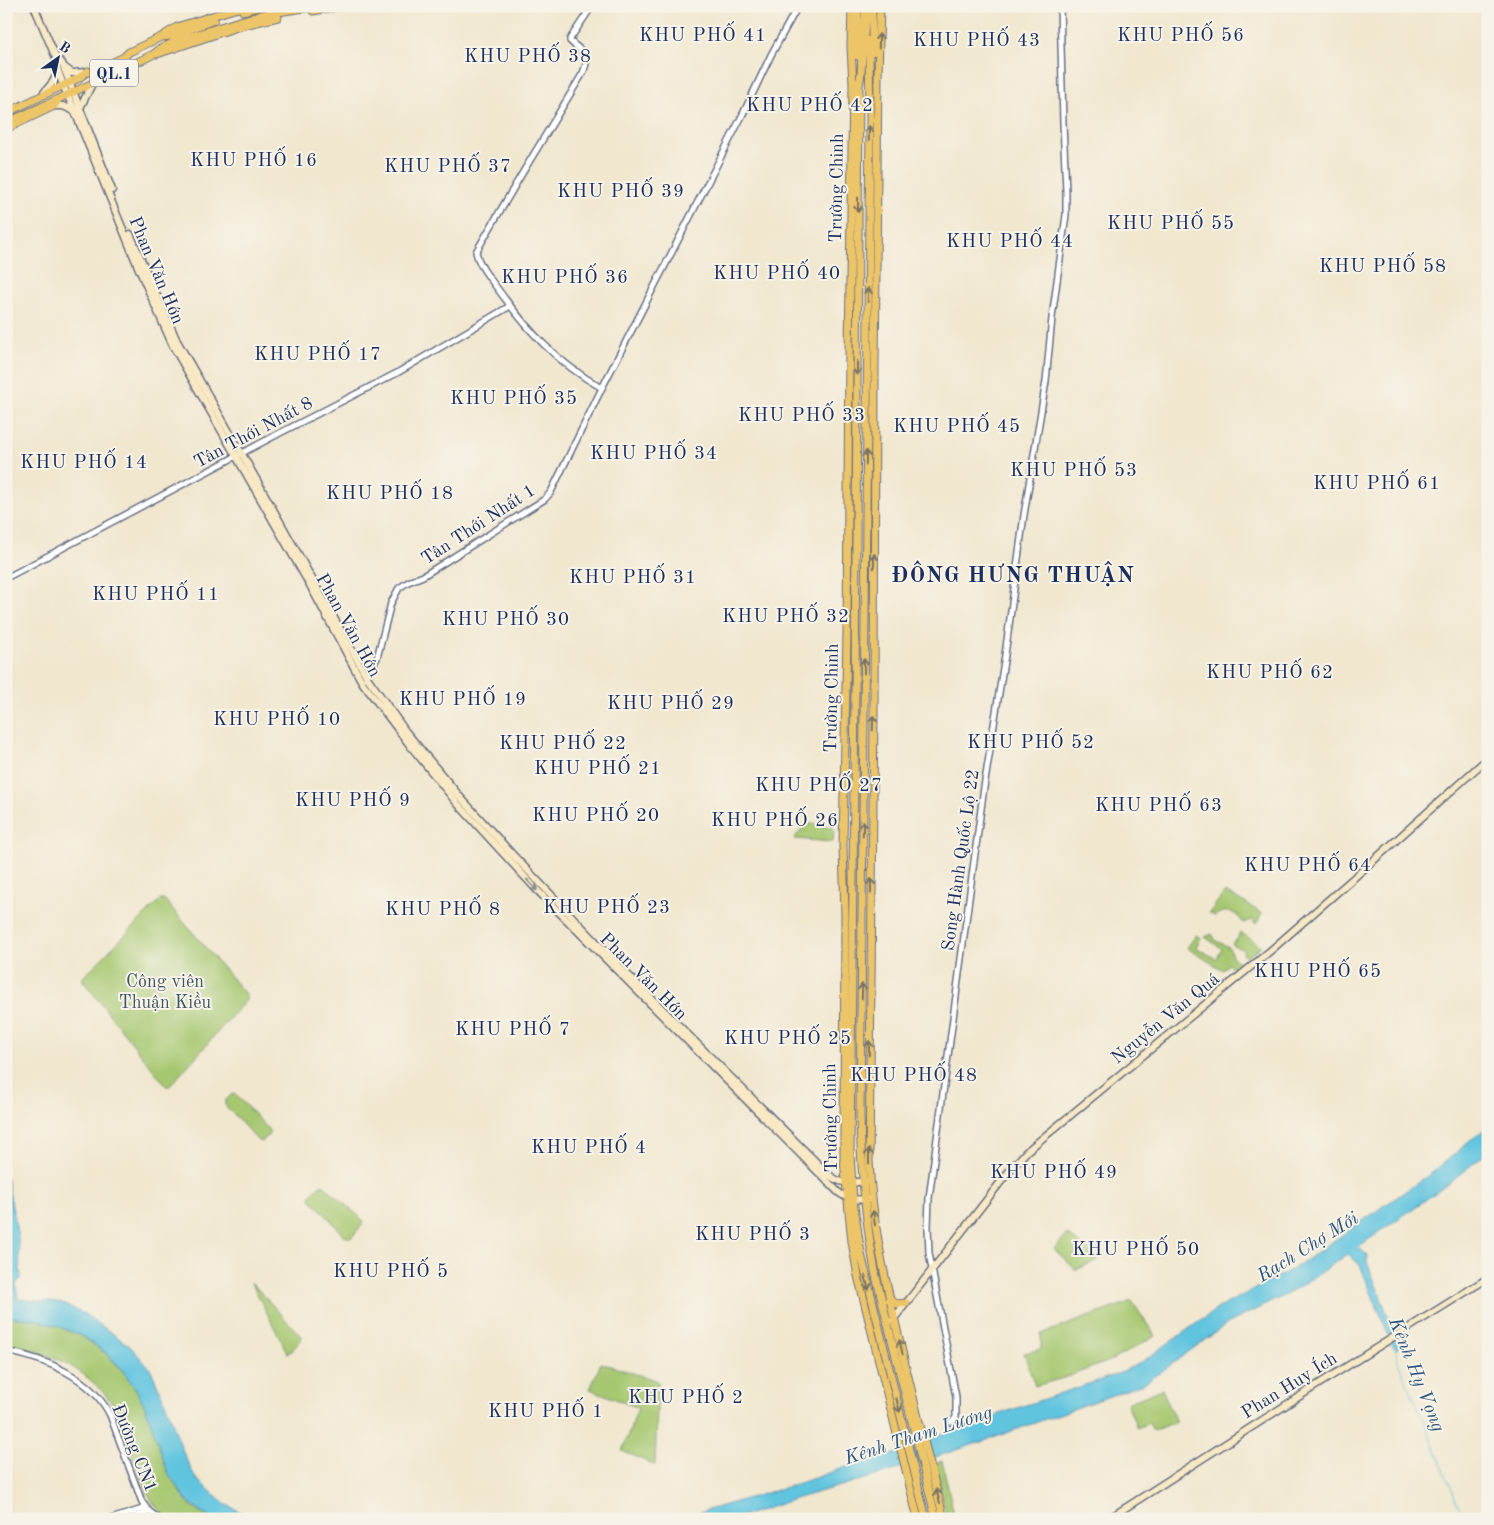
<svg xmlns="http://www.w3.org/2000/svg" width="1494" height="1525" viewBox="0 0 1494 1525" font-family="'Old Standard TT',serif">
<rect width="100%" height="100%" fill="#f7f3e8"/>
<filter id="ink" filterUnits="userSpaceOnUse"><feTurbulence type="fractalNoise" baseFrequency=".02" numOctaves="2"/><feDisplacementMap in="SourceGraphic" scale="10" xChannelSelector="R" yChannelSelector="G"/><feConvolveMatrix kernelMatrix="1 2 1 2 8 2 1 2 1" color-interpolation-filters="sRGB"/></filter>
<filter id="wash" filterUnits="userSpaceOnUse"><feTurbulence type="fractalNoise" baseFrequency=".0096" numOctaves="4" result="noise"/><feDisplacementMap in="SourceGraphic" scale="20" xChannelSelector="R" yChannelSelector="G"/><feGaussianBlur stdDeviation="1.12" result="paint"/><feColorMatrix in="noise" values="0 0 0 0 0 0 0 0 0 0 0 0 0 0 0 0 0 1.4 0 .05"/><feComposite in="paint" operator="in"/></filter>
<g filter="url(#wash)">
<rect width="100%" height="100%" fill="#f1e7cf"/>
<path fill="#a6c770" stroke="#607b67" d="M806,823L834,828L833,842L794,839Z
M1225,892L1247,904L1262,914L1256,924L1252,920L1243,923C1236,910 1225,909 1214,916L1209,913Z
M160,900H165L246,995V1000L170,1086H166L83,981V977Z
M1240,932L1261,946L1247,957L1244,956L1243,949L1234,946L1232,943L1237,940Z
M1212,934L1216,941L1229,947L1232,956L1242,965L1237,970L1228,964L1223,970L1187,948L1196,935L1201,938L1196,947L1216,959L1222,949L1205,937Z
M232,1094L236,1095L269,1130V1135L262,1142L258,1141L225,1105V1101Z
M320,1185H324L363,1220V1224L351,1238L346,1237L310,1198V1195Z
M1067,1234L1099,1259L1076,1270L1054,1249Z
M251,1282L301,1336L300,1342L288,1354Z
M1132,1301L1155,1336L1114,1359L1067,1377L1035,1386L1024,1353L1041,1349V1334Z
M6,1317C15,1318 24,1318 33,1319C83,1327 128,1364 147,1411C157,1437 163,1464 178,1488C181,1492 183,1497 186,1501C193,1508 203,1513 211,1519C201,1519 182,1521 173,1519C140,1511 129,1425 108,1398C81,1365 47,1352 6,1344Z
M601,1363L658,1381L655,1465L622,1451L638,1408L590,1389Z
M1162,1389L1176,1422L1153,1431L1149,1423L1137,1428L1127,1403Z
M942,1461L955,1519H947L934,1463Z"/>
<path fill="#61c4df" stroke="#3e7a9e" d="M1488,1126V1151L1455,1179L1358,1247L1367,1255V1262L1398,1342V1348L1396,1349L1393,1346L1360,1265L1348,1254L1291,1292L1227,1324L1151,1379L1140,1385L990,1439L893,1471L798,1498L735,1519H677L800,1483L852,1465L904,1451L949,1431L1118,1374L1143,1361L1220,1307L1293,1269L1433,1172Z
M6,1176L18,1237L21,1279L16,1283L18,1299L61,1303L83,1313L130,1346L151,1370L166,1405L185,1457L196,1479L227,1505L254,1519H211L186,1500L168,1473L146,1409L136,1389L119,1366L103,1351L83,1337L60,1327L33,1319L6,1317V1298H14L12,1284L6,1281Z"/>
<g fill="none" stroke-linecap="round" stroke-linejoin="round">
<path stroke="#61c4df" stroke-width="1" d="M1395,1348L1399,1365L1421,1414L1464,1519"/>
</g>
</g>
<g filter="url(#ink)">
<g fill="none" stroke-linecap="round" stroke-linejoin="round">
<defs>
<path id="tertiary" d="M592,6L570,39V41C585,55 591,53 583,73L523,172L476,252C479,266 489,277 497,288C528,331 556,362 602,388
M6,578L280,433L397,373L510,306
M366,678L377,658L391,603L399,588L408,582L423,576L545,499L551,492L602,388L742,116L771,55L798,6
M6,1351C46,1359 91,1377 110,1415L142,1502L150,1512L159,1519
M951,1422L956,1418V1397L929,1253L928,1227L929,1198L983,794L1005,655L1024,515L1046,381L1052,318L1066,215V191L1063,123L1060,6
M111,1519L146,1508
M129,1519L150,1512"/>
<path id="secondary" d="M34,6L56,58V65L63,85L75,112L139,269L173,346L311,587L362,682L409,744L457,803L535,888L838,1192C848,1200 855,1200 868,1199
M56,58L62,63L112,190
M64,67L72,73L86,72
M43,94L53,82L58,71
M54,106H63L74,111
M80,108L92,84
M130,234L177,341L242,454L367,677L406,732L461,798L513,855L630,977L828,1174C840,1185 851,1183 866,1181
M893,1320L1010,1170L1027,1151L1270,951L1373,861L1488,758
M1108,1519L1325,1380L1488,1278"/>
<path id="primary" d="M852,6L851,47L853,84L849,348L847,633L843,846L845,915L844,1130V1160L852,1242L858,1276L918,1519
M858,6V56
M866,6C865,22 864,38 862,54C861,64 862,74 859,85L855,692L850,1154L853,1200L861,1254L926,1519
M872,6V53
M880,6L878,75L875,366L874,713L869,1161C872,1222 884,1275 898,1334C912,1396 928,1457 944,1519
M866,40L869,54L870,116L860,1115C861,1171 865,1221 876,1276L936,1519
M889,1300L898,1304L906,1303"/>
<path id="trunk" d="M243,11L262,6
M313,11L342,6
M162,37L172,36L214,20
M157,54L240,26L278,17
M86,72H92L124,57L129,52L161,37L177,27L234,9L247,6
M6,113L79,78L88,71
M6,123C56,100 105,78 154,54L160,49L179,40L236,22L264,14L318,6
M6,129L54,106L59,99"/>
</defs>
<use href="#tertiary" stroke="#666f86" stroke-width="8"/>
<use href="#secondary" stroke="#666f86" stroke-width="9"/>
<use href="#primary" stroke="#666f86" stroke-width="9"/>
<use href="#trunk" stroke="#666f86" stroke-width="9"/>
<use href="#tertiary" stroke="#fff" stroke-width="5"/>
<use href="#secondary" stroke="#f8e8c3" stroke-width="6"/>
<use href="#primary" stroke="#edc569" stroke-width="7"/>
<use href="#trunk" stroke="#edc569" stroke-width="7"/>
</g>
<defs><path id="oneway-shaft" d="M-6 0H5M1.5-3L5.5 0L1.5 3" fill="none" stroke-width="1.6" stroke-linecap="round" stroke-linejoin="round" transform="scale(1.25)"/></defs>
<g stroke="#797263">
<use href="#oneway-shaft" transform="translate(879 41) rotate(-89)"/>
<use href="#oneway-shaft" transform="translate(869 133) rotate(-89)"/>
<use href="#oneway-shaft" transform="translate(858 205) rotate(90)"/>
<use href="#oneway-shaft" transform="translate(868 295) rotate(-89)"/>
<use href="#oneway-shaft" transform="translate(857 368) rotate(90)"/>
<use href="#oneway-shaft" transform="translate(866 458) rotate(-89)"/>
<use href="#oneway-shaft" transform="translate(874 561) rotate(-89)"/>
<use href="#oneway-shaft" transform="translate(864 666) rotate(-90)"/>
<use href="#oneway-shaft" transform="translate(873 723) rotate(-88)"/>
<use href="#oneway-shaft" transform="translate(863 828) rotate(-89)"/>
<use href="#oneway-shaft" transform="translate(871 886) rotate(-89)"/>
<use href="#oneway-shaft" transform="translate(862 991) rotate(-89)"/>
<use href="#oneway-shaft" transform="translate(869 1048) rotate(-89)"/>
<use href="#oneway-shaft" transform="translate(869 1156) rotate(-90)"/>
<use href="#oneway-shaft" transform="translate(874 1218) rotate(-97)"/>
<use href="#oneway-shaft" transform="translate(867 1283) rotate(77)"/>
<use href="#oneway-shaft" transform="translate(901 1347) rotate(-103)"/>
<use href="#oneway-shaft" transform="translate(898 1405) rotate(76)"/>
<use href="#oneway-shaft" transform="translate(938 1496) rotate(-105)"/>
</g>
<use stroke="#8a8c90" href="#oneway-shaft" transform="translate(532 885) rotate(47)"/>
</g>
<g text-anchor="middle" stroke-width="4" stroke-linejoin="round" paint-order="stroke">
<rect fill="#f7f3e8" stroke="#5d6a87" stroke-width="1" x="90" y="59.5" width="48" height="27" rx="4"/>
<g font-size="16" font-weight="bold" fill="#1b2f5e">
<text x="114" y="79">QL.1</text>
</g>
<g font-size="18" fill="#1b2f5e" stroke="#f7f3e8">
<text transform="translate(836 188) rotate(-89)" y="6">Trường Chinh</text>
<text transform="translate(157 270) rotate(67)" y="6">Phan Văn Hớn</text>
<text transform="translate(253 432) rotate(-28)" y="6">Tân Thới Nhất 8</text>
<text transform="translate(478 524) rotate(-33)" y="6">Tân Thới Nhất 1</text>
<text transform="translate(349 625) rotate(61)" y="6">Phan Văn Hớn</text>
<text transform="translate(831 698) rotate(-89)" y="6">Trường Chinh</text>
<text transform="translate(960 860) rotate(-82)" y="6">Song Hành Quốc Lộ 22</text>
<text transform="translate(644 976) rotate(45)" y="6">Phan Văn Hớn</text>
<text transform="translate(1165 1018) rotate(-39)" y="6">Nguyễn Văn Quá</text>
<text transform="translate(830 1118) rotate(-91)" y="6">Trường Chinh</text>
<text transform="translate(1289 1385) rotate(-32)" y="6">Phan Huy Ích</text>
<text transform="translate(135 1448) rotate(68)" y="6">Đường CN1</text>
</g>
<g font-size="18" fill="#3e5562" stroke="#f7f3e8">
<text x="165" y="987">Công viên<tspan x="165" dy="21">Thuận Kiều</tspan></text>
</g>
<g font-size="19" letter-spacing="1" fill="#1b2f5e" stroke="#f7f3e8">
<text x="703" y="41">KHU PHỐ 41</text>
<text x="1181" y="41">KHU PHỐ 56</text>
<text x="977" y="46">KHU PHỐ 43</text>
<text x="528" y="62">KHU PHỐ 38</text>
<text x="810" y="111">KHU PHỐ 42</text>
<text x="254" y="166">KHU PHỐ 16</text>
<text x="448" y="172">KHU PHỐ 37</text>
<text x="621" y="197">KHU PHỐ 39</text>
<text x="1171" y="229">KHU PHỐ 55</text>
<text x="1010" y="247">KHU PHỐ 44</text>
<text x="1383" y="272">KHU PHỐ 58</text>
<text x="777" y="279">KHU PHỐ 40</text>
<text x="565" y="283">KHU PHỐ 36</text>
<text x="318" y="360">KHU PHỐ 17</text>
<text x="514" y="404">KHU PHỐ 35</text>
<text x="802" y="421">KHU PHỐ 33</text>
<text x="957" y="432">KHU PHỐ 45</text>
<text x="654" y="459">KHU PHỐ 34</text>
<text x="84" y="468">KHU PHỐ 14</text>
<text x="1074" y="476">KHU PHỐ 53</text>
<text x="1377" y="489">KHU PHỐ 61</text>
<text x="390" y="499">KHU PHỐ 18</text>
<text x="633" y="583">KHU PHỐ 31</text>
<text x="156" y="600">KHU PHỐ 11</text>
<text x="786" y="622">KHU PHỐ 32</text>
<text x="506" y="625">KHU PHỐ 30</text>
<text x="1270" y="678">KHU PHỐ 62</text>
<text x="463" y="705">KHU PHỐ 19</text>
<text x="671" y="709">KHU PHỐ 29</text>
<text x="277" y="725">KHU PHỐ 10</text>
<text x="1031" y="748">KHU PHỐ 52</text>
<text x="563" y="749">KHU PHỐ 22</text>
<text x="598" y="774">KHU PHỐ 21</text>
<text x="819" y="791">KHU PHỐ 27</text>
<text x="353" y="806">KHU PHỐ 9</text>
<text x="1159" y="811">KHU PHỐ 63</text>
<text x="596" y="821">KHU PHỐ 20</text>
<text x="775" y="826">KHU PHỐ 26</text>
<text x="1308" y="871">KHU PHỐ 64</text>
<text x="607" y="913">KHU PHỐ 23</text>
<text x="443" y="915">KHU PHỐ 8</text>
<text x="1318" y="977">KHU PHỐ 65</text>
<text x="513" y="1035">KHU PHỐ 7</text>
<text x="788" y="1044">KHU PHỐ 25</text>
<text x="914" y="1081">KHU PHỐ 48</text>
<text x="589" y="1153">KHU PHỐ 4</text>
<text x="1054" y="1178">KHU PHỐ 49</text>
<text x="753" y="1240">KHU PHỐ 3</text>
<text x="1136" y="1255">KHU PHỐ 50</text>
<text x="391" y="1277">KHU PHỐ 5</text>
<text x="686" y="1403">KHU PHỐ 2</text>
<text x="546" y="1417">KHU PHỐ 1</text>
</g>
<g font-size="19" font-style="italic" fill="#2c547e" stroke="#f7f3e8">
<text transform="translate(1307 1246) rotate(-32)" y="7">Rạch Chợ Mới</text>
<text transform="translate(1418 1374) rotate(68)" y="7">Kênh Hy Vọng</text>
<text transform="translate(918 1434) rotate(-18)" y="7">Kênh Tham Lương</text>
</g>
<g font-size="22" font-weight="bold" letter-spacing="1" fill="#1b2f5e" stroke="#f7f3e8">
<text x="1013" y="582">ĐÔNG HƯNG THUẬN</text>
</g>
</g>
<rect width="1494" height="1525" fill="none" stroke="#f7f3e8" stroke-width="25"/>
<g transform="translate(58 58) rotate(33)" stroke="#f7f3e8" stroke-width="4" paint-order="stroke">
<path d="M0-4L9 19L0 12L-9 19Z" fill="#1b2f5e"/>
<text y="-8" font-size="14" font-weight="bold" text-anchor="middle" fill="#1b2f5e">B</text>
</g>
</svg>
